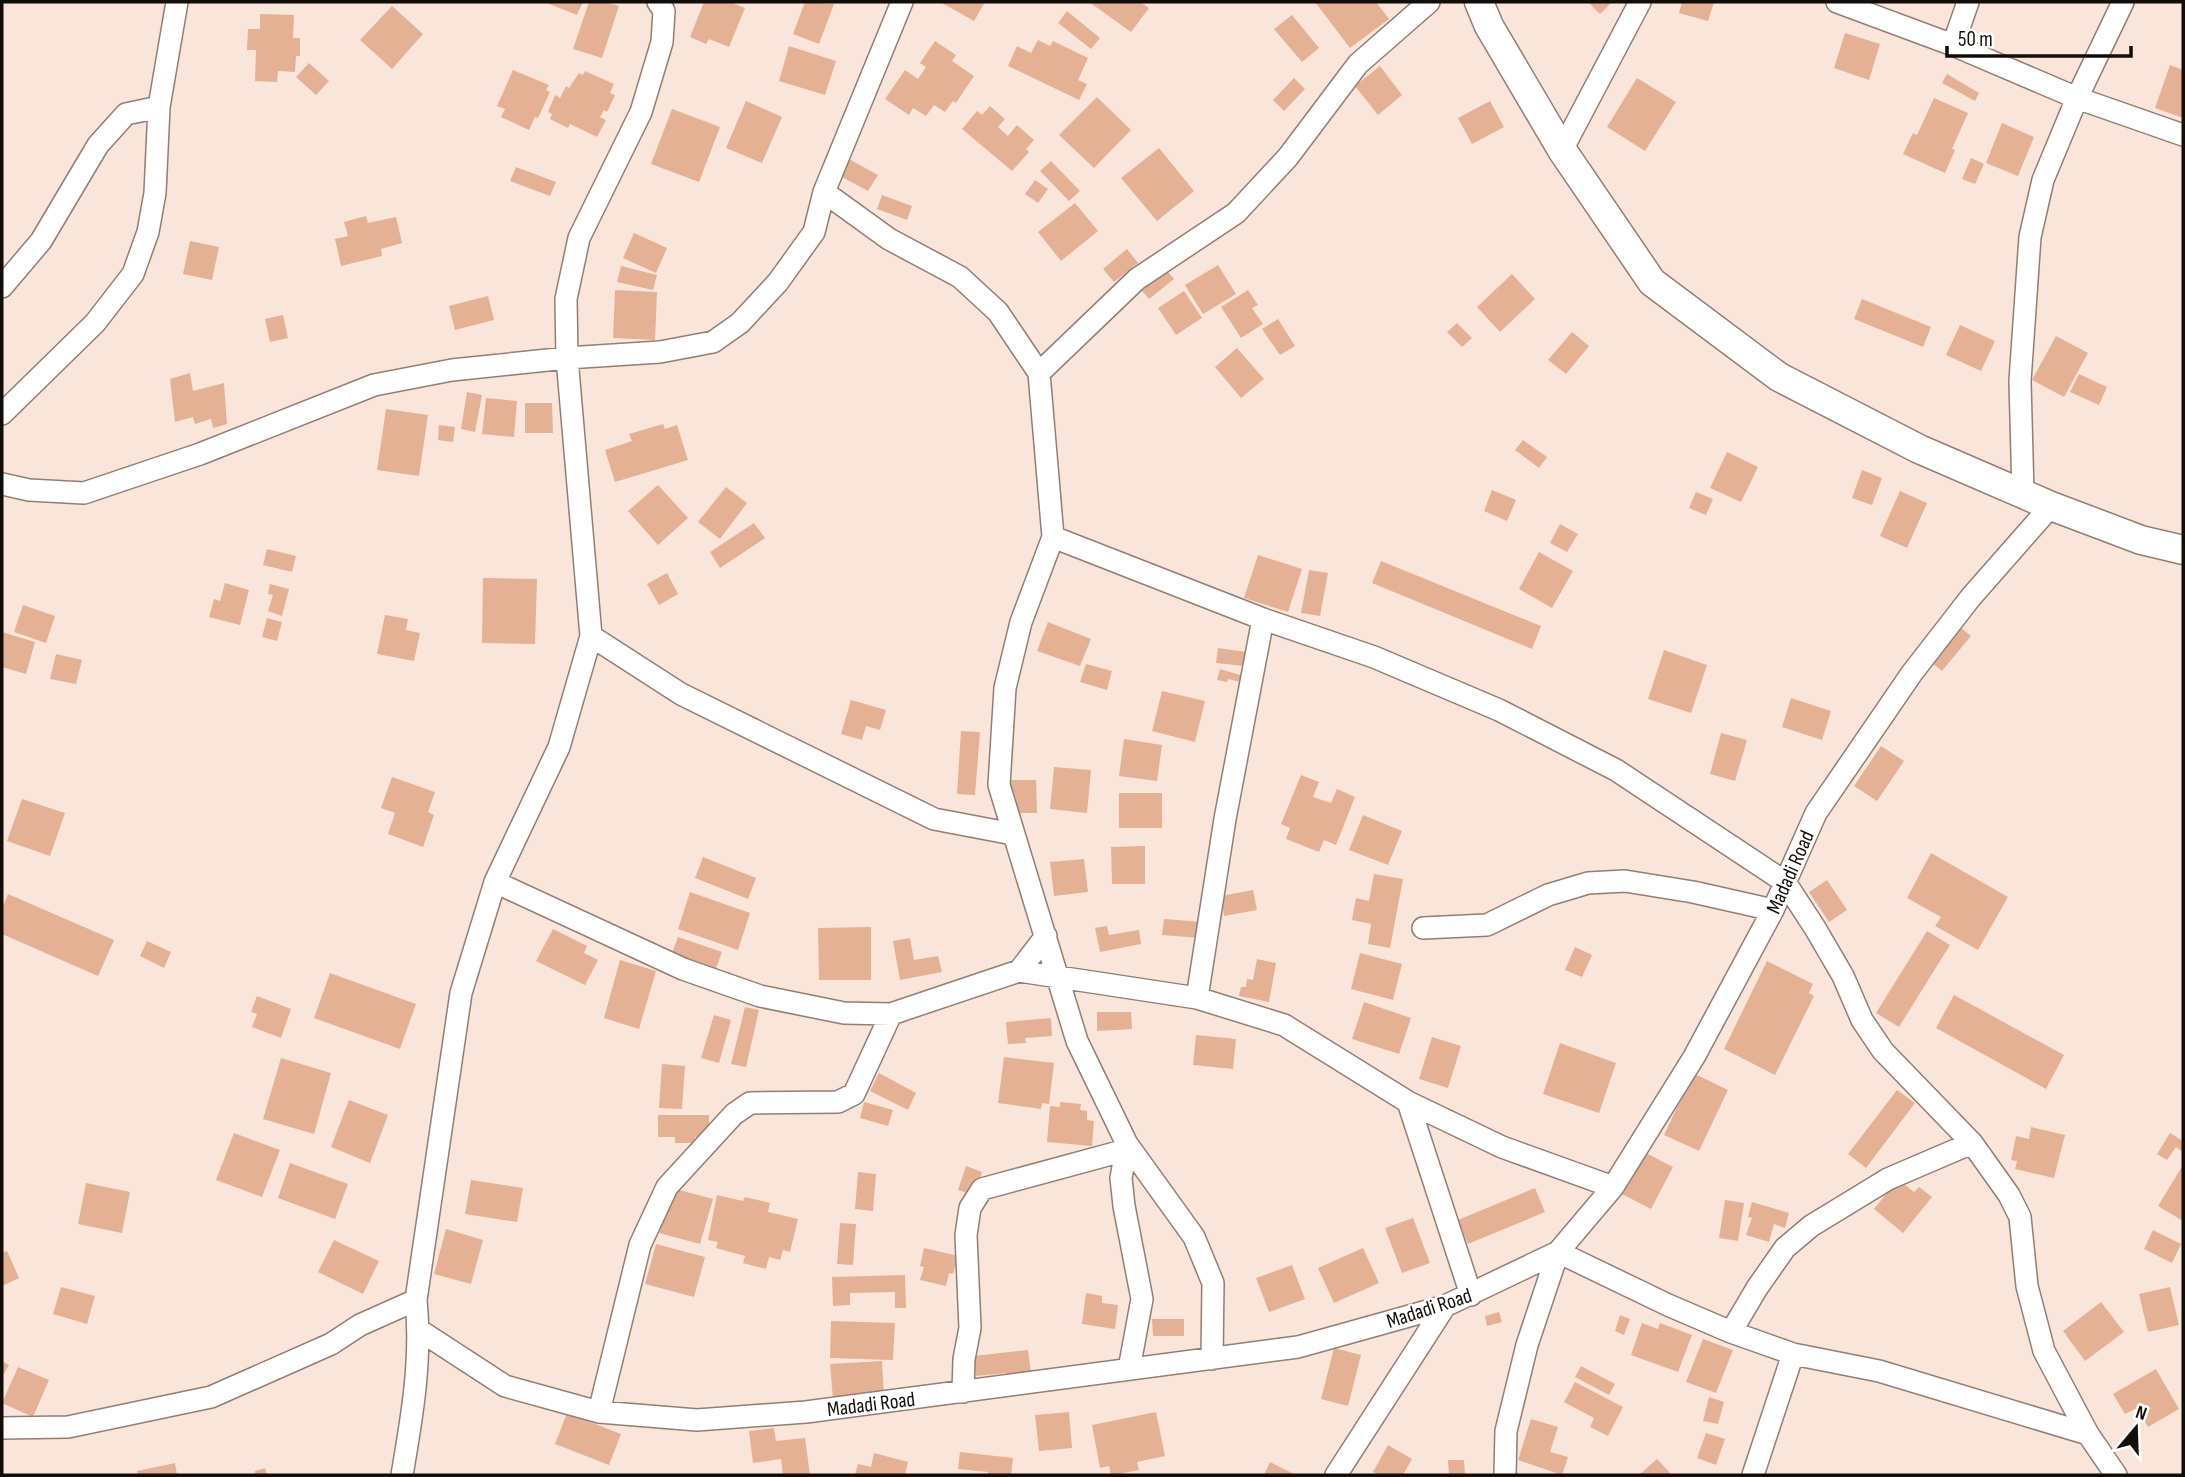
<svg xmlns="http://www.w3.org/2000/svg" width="2185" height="1477" viewBox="0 0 2185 1477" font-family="'Sofia Sans Condensed',sans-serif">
<rect width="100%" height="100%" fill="#fae5da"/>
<path fill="#e4b194" d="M544,2H583L577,15Z
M589,2H605L619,6L602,58L573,49Z
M704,2H730L745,8L729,47L709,39L706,44L690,37Z
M805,2L834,4L819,44L793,34Z
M940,2H985L974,21Z
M1089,2H1140L1149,8L1131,32Z
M1315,2H1376L1389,19L1350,48Z
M1588,2H1612L1600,14Z
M1682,2H1714L1708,21L1679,13Z
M392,6L423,34L392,69L360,40Z
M1067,11L1100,38L1091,49L1058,23Z
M260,14L294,15L293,38H300V56H296L295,72L278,71L277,82L255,81L256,50H247L248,29H260Z
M1292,15L1319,48L1302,62L1274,29Z
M1845,33L1880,44L1869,80L1834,68Z
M1038,40L1050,46L1053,41L1088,58L1078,80L1087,84L1079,100L1008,66L1017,46L1031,53Z
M935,41L956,55L952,61L974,76L956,103L953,101L945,112L934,105L926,116L913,108L909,115L885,99L905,70L918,79L926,67L920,63Z
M789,46L836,61L825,95L779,81Z
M309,63L329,81L316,95L296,77Z
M2170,65L2183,70V118L2155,108Z
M1380,66L1402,95L1378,115L1355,86Z
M513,70L549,85L546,90L550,92L538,118L535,117L529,130L501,117L505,109L497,106Z
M585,71L614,84L610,93L615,95L607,112L604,110L600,117L606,120L597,137L570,124L568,128L550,119L552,114L548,112L555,95L560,98L566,86L569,88L579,73L583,75Z
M1947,74L1979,93L1975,101L1942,83Z
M1294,78L1305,89L1284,111L1273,100Z
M1637,78L1676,102L1645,151L1607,127Z
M1097,97L1131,130L1094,168L1059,135Z
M1934,98L1968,113L1952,149L1955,150L1945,173L1903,154L1913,133L1917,135Z
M746,101L782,117L762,163L726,148Z
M1490,101L1504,127L1472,144L1458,118Z
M990,106L1005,119L998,127L1008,136L1017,125L1034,140L1026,149L1029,152L1012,171L962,129L977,111L982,115Z
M672,109L720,127L699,182L651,164Z
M2002,123L2034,137L2018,176L1986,163Z
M1159,148L1194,191L1157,221L1121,178Z
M1971,158L1984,164L1975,184L1962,179Z
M849,159L878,175L868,191L840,176Z
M1051,161L1080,191L1069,201L1040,171Z
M516,167L556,182L550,196L510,181Z
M1035,180L1048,189L1038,203L1025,194Z
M882,195L912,206L907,220L877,209Z
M1075,203L1098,231L1061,261L1038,232Z
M366,216L368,223L396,217L402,243L381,249L382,256L341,266L335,239L348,236L344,222Z
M634,233L667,248L656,273L623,258Z
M190,241L219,247L212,280L183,274Z
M1127,249L1138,263L1114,282L1103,269Z
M1218,265L1236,294L1203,314L1185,285Z
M621,266L657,275L653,290L617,282Z
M1163,266L1174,279L1149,299L1139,287Z
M1512,274L1535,299L1500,332L1477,307Z
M615,290L657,292L655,340L613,338Z
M1248,290L1258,305L1252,308L1263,324L1241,338L1221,307Z
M1184,291L1202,318L1176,335L1158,308Z
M488,296L494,320L455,330L449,306Z
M1862,299L1931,327L1923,347L1854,319Z
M283,315L288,338L270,342L265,319Z
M1278,319L1295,346L1280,355L1262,329Z
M1457,323L1472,338L1462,347L1447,332Z
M1960,325L1995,341L1981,371L1946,355Z
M1572,332L1589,346L1566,374L1548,360Z
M2056,336L2088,353L2064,397L2032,380Z
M1237,348L1264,379L1241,398L1215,367Z
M190,373L193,391L224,383L227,424L213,428L211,419L195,424L193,417L175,422L170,379Z
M2079,374L2107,387L2099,405L2070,392Z
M467,392L482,395L475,432L461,429Z
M486,398L517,401L514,437L482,434Z
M525,403H552L553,433H525Z
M386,409L428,415L419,476L377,470Z
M663,424L665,429L677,425L688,460L615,482L605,450L632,441L629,434Z
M439,425L455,427L453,442L438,440Z
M1523,440L1547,457L1539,468L1515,450Z
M1727,452L1758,467L1741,502L1710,488Z
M1862,470L1882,478L1872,505L1852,498Z
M658,485L688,518L658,545L628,511Z
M726,487L747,503L720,539L698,522Z
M1492,490L1516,500L1507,521L1484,511Z
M1900,491L1927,503L1907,548L1880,536Z
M1696,492L1713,499L1706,515L1689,508Z
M754,523L765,538L720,568L710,552Z
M1560,524L1578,534L1567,552L1550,543Z
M267,549L296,556L292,572L263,565Z
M1539,552L1573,571L1552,608L1519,589Z
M1258,555L1302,569L1288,612L1244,598Z
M1381,561L1541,626L1532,649L1372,583Z
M1309,570L1328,573L1320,616L1301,613Z
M667,573L678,594L659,605L647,584Z
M483,578L537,579L535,644L482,643Z
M225,583L249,590L240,625L209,617L214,599L220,601Z
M270,584L289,589L282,616L268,611L273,595L268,594Z
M23,605L55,616L46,643L14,632Z
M385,615L408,619L406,630L420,633L414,661L377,654Z
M267,618L282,622L277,641L262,637Z
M1048,622L1091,639L1080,666L1037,651Z
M1961,628L1971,636L1942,671L1932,663Z
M2,632L35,642L26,674L2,667Z
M1218,648L1246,652L1244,666L1216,663Z
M1664,650L1707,665L1691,713L1648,699Z
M56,654L82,660L76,684L50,679Z
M1086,664L1112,671L1107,690L1080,682Z
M1220,669L1247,677L1245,683L1228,679L1227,682L1217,680Z
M1162,691L1205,701L1195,742L1152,731Z
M1791,698L1831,711L1822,740L1782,727Z
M851,700L886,710L880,730L866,726L862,740L841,734Z
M961,731L980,732L975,795L957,794Z
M1721,733L1747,740L1735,781L1710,774Z
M1124,739L1162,745L1157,781L1119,776Z
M1881,746L1904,761L1877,801L1854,786Z
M1054,767L1091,770L1087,813L1050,809Z
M1301,775L1319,782L1313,797L1331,803L1337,789L1355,797L1336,845L1324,840L1319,852L1286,839L1290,828L1281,824Z
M392,777L435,792L428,812L434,815L423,847L388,834L395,813L381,808Z
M1010,780H1036L1037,813H1011Z
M1119,793H1162V828H1119Z
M22,799L65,813L50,856L7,841Z
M1363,815L1402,831L1388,865L1349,850Z
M1145,846V884H1112L1111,847Z
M1931,853L2008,897L1978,950L1935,926L1941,917L1907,898Z
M703,857L756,878L748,899L695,878Z
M1084,859L1088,892L1054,896L1050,862Z
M1374,874L1403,879L1390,948L1368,944L1371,924L1352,920L1356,898L1369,901Z
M1827,880L1847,910L1829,922L1809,892Z
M1253,890L1257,910L1224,916L1221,896Z
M690,892L750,913L738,950L678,929Z
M8,894L114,940L98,976L2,934V909Z
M1164,919L1202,922L1201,938L1162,935Z
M1107,926L1109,935L1139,930L1141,944L1100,952L1095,928Z
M871,927V980H819L818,928Z
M553,929L587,946L584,953L598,960L585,985L536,961Z
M1927,931L1950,945L1899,1027L1876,1013Z
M678,937L722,952L714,974L670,958Z
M910,938L914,960L938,956L942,972L900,980L893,941Z
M147,941L171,952L164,968L140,956Z
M1575,947L1592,955L1582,977L1565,970Z
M1360,953L1402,964L1393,1000L1351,989Z
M1257,959L1276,963L1269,1002L1239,996L1241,987H1246L1247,979L1253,980Z
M620,960L656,971L639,1029L604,1018Z
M1767,961L1813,984L1809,993L1814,996L1775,1075L1724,1049Z
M330,973L416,1004L400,1049L314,1018Z
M1954,995L2064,1055L2046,1089L1936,1028Z
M257,996L291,1009L281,1038L252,1027L257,1014L251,1012Z
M1364,1002L1411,1018L1399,1054L1352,1039Z
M745,1007L759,1010L746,1067L731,1064Z
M1097,1012H1131L1132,1029L1097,1031Z
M714,1015L731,1020L719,1063L701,1058Z
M1051,1018L1052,1036L1025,1038L1026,1043L1008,1044L1006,1022Z
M1196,1035L1236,1039L1233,1069L1193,1065Z
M1432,1037L1461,1046L1448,1088L1419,1079Z
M1560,1043L1616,1063L1599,1113L1543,1094Z
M1004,1057L1054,1063L1049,1104L1042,1103L1041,1109L998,1103Z
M281,1058L331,1073L314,1134L263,1119Z
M662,1064L685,1066L682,1109L659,1108Z
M879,1073L916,1093L908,1110L870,1091Z
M1693,1073L1728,1090L1699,1151L1664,1135Z
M1897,1090L1915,1103L1866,1168L1848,1154Z
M349,1100L388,1115L370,1163L331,1147Z
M864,1102L893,1110L888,1126L860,1118Z
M1060,1102L1081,1104L1080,1110L1087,1111V1120L1094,1121L1092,1146L1047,1142L1050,1106L1060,1107Z
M658,1115H709V1137H695V1143H675V1137H658Z
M2031,1127L2065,1135L2054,1178L2015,1169L2017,1161L2011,1160L2016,1136L2029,1139Z
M234,1133L280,1150L262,1197L216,1180Z
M2170,1133L2183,1141V1152L2176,1147L2167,1160L2157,1154Z
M1644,1152L1673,1167L1651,1209L1622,1194Z
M290,1163L348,1184L335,1219L278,1198Z
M2183,1165V1221L2158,1206Z
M966,1166L982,1172L975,1196L958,1190Z
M858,1172L876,1174L873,1211L855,1209Z
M1898,1179L1914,1192L1919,1187L1932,1197L1903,1233L1874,1209Z
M471,1180L523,1188L517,1222L465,1214Z
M86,1183L130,1192L122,1233L78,1224Z
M672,1188L713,1199L700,1244L659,1233Z
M1535,1188L1545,1212L1468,1244L1458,1220Z
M717,1195L743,1201L745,1197L770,1203L768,1212L798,1219L790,1252L783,1250L780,1260L769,1257L766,1269L743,1263L745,1256L716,1248L718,1242L708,1240Z
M1725,1200L1744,1203L1738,1241L1719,1238Z
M1752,1202L1789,1213L1785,1228L1774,1224L1769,1242L1746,1235L1752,1218L1748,1217Z
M1413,1218L1430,1263L1402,1273L1385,1228Z
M840,1223L856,1224L853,1265L837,1264Z
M446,1229L483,1240L471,1284L434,1274Z
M2153,1230L2181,1244L2172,1263L2144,1249Z
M334,1240L379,1261L363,1294L318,1272Z
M656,1244L705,1257L694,1297L645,1284Z
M924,1248L958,1256L953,1274L949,1273L946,1286L920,1280L924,1267L920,1266Z
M1363,1248L1379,1283L1334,1303L1318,1268Z
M7,1251L19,1278L2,1286V1253Z
M1292,1265L1305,1299L1269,1312L1256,1278Z
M905,1275L906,1308H895V1292L850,1293V1305L833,1306L832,1277Z
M61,1287L95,1296L87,1324L53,1314Z
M2170,1287L2179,1325L2148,1332L2139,1294Z
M1086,1293L1102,1296V1303L1118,1305L1115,1329L1082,1324Z
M2101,1302L2124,1332L2085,1361L2063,1331Z
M1499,1312L1502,1322L1487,1326L1485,1316Z
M1620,1315L1630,1319L1624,1335L1615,1331Z
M1152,1319H1184V1336H1153Z
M831,1321L895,1323L893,1360L830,1358Z
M1642,1323L1658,1329L1660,1323L1692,1335L1678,1372L1631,1355Z
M1703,1339L1733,1350L1716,1393L1686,1382Z
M1334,1348L1361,1355L1348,1406L1321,1399Z
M1028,1350L1032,1380L1008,1383L1006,1373L976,1376L974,1356Z
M2,1361L9,1365L2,1377Z
M882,1361L884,1397L833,1400L830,1364Z
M1581,1366L1615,1384L1609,1395L1575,1377Z
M18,1367L49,1380L33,1417L2,1403Z
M2156,1369L2179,1409L2148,1427L2137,1408L2125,1414L2113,1394Z
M1575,1382L1623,1407L1608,1436L1590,1427L1594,1418L1564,1402Z
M1709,1397L1724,1402L1718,1424L1703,1421Z
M1069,1412L1072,1448L1039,1451L1035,1415Z
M1156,1412L1165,1456L1137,1462L1139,1470L1113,1475H1111L1109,1466L1100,1468L1092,1425Z
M567,1413L621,1434L609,1465L555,1444Z
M1531,1419L1558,1427L1550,1452L1568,1457L1562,1475L1518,1460Z
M774,1428L776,1441L805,1438L810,1475H783L781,1459L753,1463L749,1431Z
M1706,1433L1725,1439L1716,1465L1697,1458Z
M1388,1445L1412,1459L1403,1475H1379L1373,1472Z
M960,1452L1013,1458L1011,1475H987L988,1472L958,1469Z
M874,1453L908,1462L905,1475H855L858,1464L871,1467Z
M1657,1459L1672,1475H1639Z
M1448,1460H1464L1465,1475H1449Z
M1270,1462L1296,1475H1264Z
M175,1463L177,1475H138L137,1471Z
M265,1468L267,1475H256L255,1471Z"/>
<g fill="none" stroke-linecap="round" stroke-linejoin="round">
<defs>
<path id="minor" d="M1837,2L1953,45L2077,98L2183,135
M1953,45L1968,2
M1562,150L1640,2
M824,192L889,239L960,277L998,312L1039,373L1053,537L1021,622L1005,688L999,785L1077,1041L1127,1144L1194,1237L1213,1283L1212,1359
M2,287L41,241L98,145L126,114L159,107
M1039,373L1137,279L1236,213L1288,157L1358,64L1429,2
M2,414L95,323L133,274L148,232L155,193L159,107L177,2
M2,484L29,490L84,493L200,454L374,385L452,370L567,358L660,352L713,342L740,323L778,282L814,232L824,192L902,2
M2023,494L2020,381L2030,237L2043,180L2077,98L2123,2
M1053,537L1263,619L1374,657L1499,710L1616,770L1785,882L1815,928L1843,976L1862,1020L1883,1051L1972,1143L2009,1195L2020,1217L2027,1286L2044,1351L2088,1434L2116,1475
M591,636L681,694L934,819L1013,834
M495,882L683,969L760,996L844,1013L891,1014L1019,971L1197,998L1284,1025L1408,1102L1502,1147L1613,1187
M1423,928L1487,925L1548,895L1588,883L1625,881L1693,892L1773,910
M1019,971L1046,936
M1197,998L1225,819L1263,619
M1408,1102L1471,1295
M1127,1144L1121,1178L1124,1206L1142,1299L1129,1369
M419,1330L505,1386L599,1412L697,1420L806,1412L1298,1347L1445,1306L1558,1252L1613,1187L1694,1057L1773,910L1816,813L1912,673L1971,597L2051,506
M1731,1332L1757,1288L1785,1248L1811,1226L1888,1179L1972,1143
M963,1392L964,1359L970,1328L966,1235L970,1208L982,1189L1126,1150
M599,1412L640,1245L667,1187L734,1114L750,1103L838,1102L854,1094L891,1014
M2,1428L68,1427L211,1397L331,1344L360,1325L416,1300
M402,1475C412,1417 422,1359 416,1300L461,993L495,882L559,747L591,636L567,358L566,299L579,238L641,112L662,42L664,11L658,2
M1336,1475L1445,1306
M1505,1475L1506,1431L1527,1345L1558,1252L1668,1305L1731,1332L1793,1354L1879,1371L2088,1434
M1753,1475L1793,1354"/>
<path id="secondary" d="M1479,2L1489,26L1562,150L1652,282L1779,377L1919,449L2051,506L2141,540L2183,550"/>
</defs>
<use href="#minor" stroke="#917e74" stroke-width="24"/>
<use href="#secondary" stroke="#917e74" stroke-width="31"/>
<use href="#minor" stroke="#fff" stroke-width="21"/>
<use href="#secondary" stroke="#fff" stroke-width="28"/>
</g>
<g text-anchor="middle" stroke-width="5" stroke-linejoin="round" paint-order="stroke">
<g font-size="21" fill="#130d09" stroke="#fff">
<text transform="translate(1790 872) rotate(-66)" y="7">Madadi Road</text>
<text transform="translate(1429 1308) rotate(-18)" y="7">Madadi Road</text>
<text transform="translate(871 1404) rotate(-7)" y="7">Madadi Road</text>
</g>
</g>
<rect width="2185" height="1477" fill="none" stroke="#130d09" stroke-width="7"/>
<g transform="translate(2136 1428) rotate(19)" stroke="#ffffff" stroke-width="5" paint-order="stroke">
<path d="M0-5L12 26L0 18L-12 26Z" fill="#130d09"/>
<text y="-10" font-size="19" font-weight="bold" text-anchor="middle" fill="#130d09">N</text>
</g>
<path d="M1947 46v10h184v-10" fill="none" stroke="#130d09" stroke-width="3.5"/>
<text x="1958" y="46" font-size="21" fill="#130d09" stroke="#ffffff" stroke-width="5" paint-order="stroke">50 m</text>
</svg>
